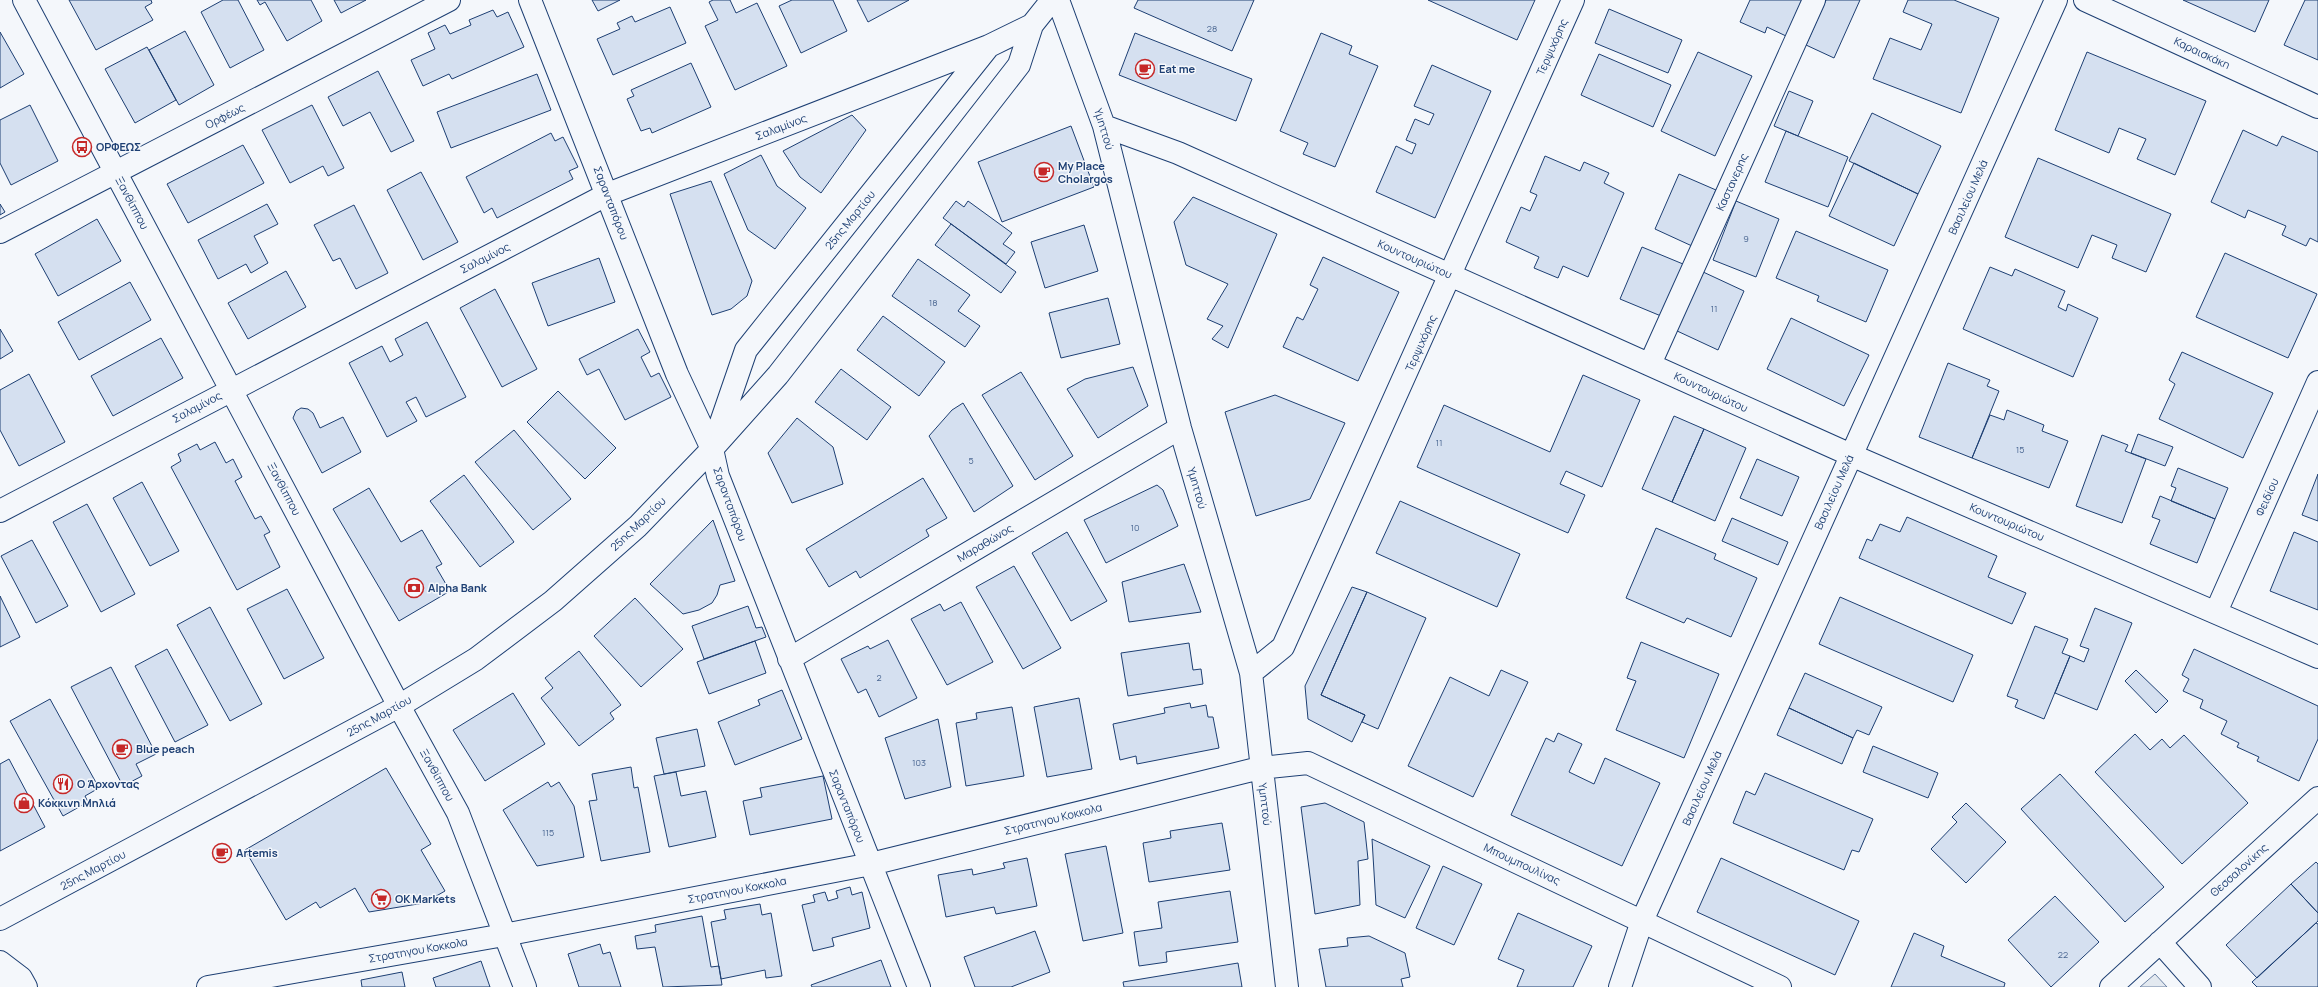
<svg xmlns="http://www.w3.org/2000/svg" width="2318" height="987" viewBox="0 0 2318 987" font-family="Manrope,sans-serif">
<rect width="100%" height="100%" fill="#f4f7fb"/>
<path fill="#e3e9f0" stroke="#687fa3" d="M2155,974L2167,987H2140Z"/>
<path fill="#d5e0f0" stroke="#1d3f73" d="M69,0H151L152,3L145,7L153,20L96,50Z
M223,0H238L264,50L230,68L201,12Z
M257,0H311L322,21L287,41L265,2L260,5Z
M334,0H366L341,13Z
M592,0H620L598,11Z
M713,0H730L736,13L757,3L787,66L735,90L705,26L718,20L709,2Z
M792,0H833L847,31L801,53L779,6Z
M857,0H909L868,22Z
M1138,0H1254L1232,51L1134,8Z
M1428,0H1535L1517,40Z
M1750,0H1802L1786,36L1767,27L1765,33L1740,22Z
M1826,0H1860L1834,58L1806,45Z
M1908,0H1954L1999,18L1961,113L1873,79L1890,38L1921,50L1932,24L1903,12Z
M2183,0H2269L2255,32Z
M2305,0H2318V60L2284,45Z
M670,7L686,43L613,75L597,39L620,29L617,23L632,16L635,22Z
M1609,9L1682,40L1668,73L1595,43Z
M493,10L497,17L508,12L524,47L452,79L449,74L423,86L411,60L435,49L428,33L445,25L450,34L471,25L469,20Z
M185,31L214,85L179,105L149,50Z
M0,32L24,74L0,88Z
M1135,33L1252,79L1236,121L1119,75Z
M1321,33L1352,46L1349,54L1378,66L1335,167L1303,154L1308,143L1280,131Z
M147,47L176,100L135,123L105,69Z
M1698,52L1752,76L1715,156L1661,131Z
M2087,52L2206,101L2175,175L2137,159L2146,139L2119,128L2109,153L2055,130Z
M1599,54L1671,85L1653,127L1581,95Z
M691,63L711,107L652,133L650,128L641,131L627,99L634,96L631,90Z
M1432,65L1491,91L1435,218L1376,192L1396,146L1412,154L1416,144L1406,140L1415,119L1429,125L1434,114L1414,106Z
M378,71L414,141L391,152L370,112L343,126L328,97Z
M537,74L551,110L451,148L437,112Z
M1789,91L1813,101L1798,136L1774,126Z
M30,105L58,161L11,185L0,163V120Z
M312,105L344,168L328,176L323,166L290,183L262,130Z
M1872,113L1941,146L1918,194L1849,161Z
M852,115L866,130L821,193L800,177L783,151Z
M1071,126L1094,187L1002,222L978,162Z
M2243,130L2277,146L2282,136L2318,152V242L2310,238L2306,246L2282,235L2286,226L2248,210L2245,218L2211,202Z
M1786,131L1848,157L1828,207L1765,182Z
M551,133L555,141L563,137L578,167L569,171L573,179L497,218L492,208L484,213L466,177Z
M243,145L264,183L188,223L167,184Z
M761,155L777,186L806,208L775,249L748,230L724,174Z
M1545,156L1580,171L1584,162L1609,173L1604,183L1624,193L1588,277L1563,266L1558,278L1534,268L1539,257L1506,242L1521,207L1530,211L1537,195L1530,192Z
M2038,158L2171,214L2146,272L2112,258L2117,245L2092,235L2078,268L2005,237Z
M1854,163L1918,194L1894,246L1829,216Z
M421,172L458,242L423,260L387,190Z
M1679,174L1716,190L1692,246L1655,229Z
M711,181L752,281L747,296L731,309L712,315L670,194Z
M1193,197L1277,234L1228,348L1212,339L1223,326L1207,319L1228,284L1186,265L1174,222Z
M956,201L964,207L968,201L1012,233L1003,244L1015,252L1006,264L943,218Z
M1736,201L1779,219L1756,277L1713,260Z
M0,204L5,212L0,215Z
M267,204L278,224L254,236L268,263L251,273L246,264L218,279L198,240Z
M354,205L388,273L356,289L340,258L333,261L314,225Z
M97,219L121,261L58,296L35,254Z
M951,224L1016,272L1001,293L935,245Z
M1084,225L1098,271L1045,288L1031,242Z
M1796,231L1888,270L1866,322L1817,301L1819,296L1776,278Z
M1642,247L1683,264L1661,316L1620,299Z
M2225,253L2317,294L2288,358L2196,317Z
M1323,257L1399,292L1358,381L1283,347L1297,317L1303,320L1318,289L1310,285Z
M599,258L615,302L548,326L532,283Z
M918,259L970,295L958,311L980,326L965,347L892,296Z
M1990,267L2012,276L2015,269L2065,291L2058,307L2066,311L2068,304L2098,318L2073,377L1963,329Z
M286,271L306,307L248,339L228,303Z
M1701,271L1744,291L1718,350L1675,330Z
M130,282L151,320L79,360L58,322Z
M495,289L537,369L502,387L460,308Z
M1108,298L1120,344L1061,358L1049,313Z
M883,316L945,362L919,396L857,350Z
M1791,318L1869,355L1844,406L1767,369Z
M427,322L466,397L426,417L416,397L406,402L417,421L387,437L349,363L382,346L390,362L403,355L395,339Z
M0,329L13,351L0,359Z
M638,329L650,352L641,357L651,377L659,373L671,397L625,420L599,369L587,375L579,359Z
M161,338L183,378L113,416L91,376Z
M2182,352L2273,393L2243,458L2159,419L2175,384L2169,380Z
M1948,363L1990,380L1987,386L1999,391L1972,458L1919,437Z
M1133,367L1148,406L1098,438L1067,389L1085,379Z
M841,369L891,407L867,440L815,402Z
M1021,372L1073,456L1035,480L982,395Z
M29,374L65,442L19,466L0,430V390Z
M1583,375L1640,400L1602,487L1566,471L1560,484L1585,495L1568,533L1417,467L1444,405L1550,452Z
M558,391L616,448L585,479L527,422Z
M1275,395L1345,423L1310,499L1256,516L1225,412Z
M963,403L1013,486L974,512L929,436L952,410Z
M301,408L308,409L313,413L320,428L343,417L361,452L322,473L293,418L296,411Z
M2007,410L2044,425L2042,431L2068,441L2049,488L1972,458L1990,415L2004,420Z
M1674,416L1704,429L1672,502L1642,489Z
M797,418L833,447L843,484L792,503L768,453Z
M1704,429L1746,448L1715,521L1672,502Z
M514,430L571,499L533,530L475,462Z
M2138,434L2173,447L2165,466L2131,453Z
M2102,435L2128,445L2125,451L2146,459L2122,523L2076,506Z
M215,442L226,463L233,459L242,477L235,481L255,519L261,516L270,532L264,535L280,567L237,590L171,467L181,461L178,454L197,444L200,450Z
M1757,459L1799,477L1782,516L1740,498Z
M2178,468L2228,488L2215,519L2171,501L2176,488L2171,486Z
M2318,474V521L2302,515Z
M464,475L514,542L480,567L430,501Z
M923,478L947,518L926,530L929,536L860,578L856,571L829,587L806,549Z
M142,482L179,551L150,566L113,498Z
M1157,485L1163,490L1178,526L1106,563L1084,520Z
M369,488L401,542L422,530L442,564L436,567L450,591L399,621L333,509Z
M2160,496L2215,519L2197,563L2150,544L2160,520L2152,517Z
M1400,501L1520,554L1497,607L1376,553Z
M87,504L135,594L101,612L53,522Z
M1907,517L1997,556L1988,577L2026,593L2012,624L1859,558L1867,539L1872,541L1880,524L1900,532Z
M1732,518L1788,542L1778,565L1722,541Z
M713,520L735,581L720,585L717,595L712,603L699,610L683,614L650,584Z
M1656,528L1716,554L1714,559L1757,578L1731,637L1687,618L1684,623L1626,598Z
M1067,532L1107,601L1071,621L1032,553Z
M2294,532L2318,542V610L2270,591Z
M32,540L68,606L36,623L1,556Z
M1184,564L1201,612L1129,622L1122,582Z
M1014,566L1061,648L1023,669L976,587Z
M1352,587L1367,592L1321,695L1365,715L1352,742L1308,719L1305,686Z
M287,589L324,658L284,679L247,609Z
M1367,592L1426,618L1378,729L1362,722L1365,715L1321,695Z
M0,596L20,637L0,647Z
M1840,597L1973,655L1953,702L1819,644Z
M635,598L683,649L641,687L594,636Z
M961,602L993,662L947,685L911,619L940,604L944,611Z
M748,606L756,628L762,627L766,637L704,659L692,626Z
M210,607L262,704L230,721L177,625Z
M2095,608L2132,623L2097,710L2055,693L2070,656L2084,662L2089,649L2080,646Z
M2035,626L2068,639L2062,653L2070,656L2044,719L2015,707L2018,700L2007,696Z
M888,640L917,698L879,717L866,689L858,693L841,659L868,646L870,649Z
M755,641L766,673L709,694L697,662Z
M1641,642L1719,674L1684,758L1616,730L1636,681L1627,678Z
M1189,643L1193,670L1201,669L1203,684L1128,696L1121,653Z
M167,649L208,725L175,742L135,666Z
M2194,649L2318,706V739L2299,781L2257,761L2259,757L2237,747L2239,743L2221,734L2227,721L2200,708L2203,700L2183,691L2189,679L2182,675Z
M579,651L621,705L610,713L614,719L579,746L541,698L553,688L545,678Z
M111,667L156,754L136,764L142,776L123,786L71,687Z
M1501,670L1528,682L1473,797L1408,766L1450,677L1489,696Z
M2136,670L2168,701L2156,713L2125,681Z
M1805,673L1882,707L1869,735L1857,730L1853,738L1789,708Z
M782,690L802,739L735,765L718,722L760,705L758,700Z
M513,693L545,744L485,781L453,730Z
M1079,698L1092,769L1047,777L1034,707Z
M50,699L99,788L85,796L88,802L63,816L10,721Z
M1190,703L1191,708L1206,705L1208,717H1213L1219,748L1137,764L1136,756L1120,760L1113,724L1165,713L1164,708Z
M1012,707L1024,776L966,786L956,723L977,719L976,713Z
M1789,708L1853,738L1842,764L1777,735Z
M938,719L951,787L905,799L885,738Z
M697,729L705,766L664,774L656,738Z
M1558,733L1582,744L1569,772L1594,784L1605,758L1660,783L1622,866L1511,815L1546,738L1554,742Z
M2135,734L2150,750L2162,739L2170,748L2184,735L2248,803L2182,864L2095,772Z
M1873,746L1938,773L1928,798L1863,772Z
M9,759L45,827L0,851V764Z
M631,767L634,788L638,787L650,852L601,861L589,801L597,800L592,774Z
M386,768L431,844L421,850L445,891L424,903L369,912L355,888L320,908L316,902L286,920L245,850Z
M676,772L681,796L706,791L716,837L669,847L654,776Z
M1765,773L1873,819L1859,852L1852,850L1844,870L1733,823L1746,791L1755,795Z
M2060,774L2164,887L2125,922L2021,809Z
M823,776L832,819L750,835L743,801L762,797L760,788Z
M548,782L551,787L559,782L574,806L584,857L537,866L503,810Z
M1325,803L1364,822L1368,859L1358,861L1360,905L1315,914L1301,807Z
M1966,803L2006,842L1966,883L1931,849L1957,822L1952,817Z
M1222,823L1230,870L1149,882L1143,843L1171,838L1170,831Z
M1372,839L1430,866L1405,918L1376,905Z
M1106,846L1123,933L1083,941L1065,854Z
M1027,858L1037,906L996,914L994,907L946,917L938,875L972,869L973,875L1005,868L1003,863Z
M1721,858L1859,921L1835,975L1697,912Z
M2316,862L2318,864V913L2291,884Z
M1443,866L1482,884L1454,945L1416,928Z
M2291,884L2318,913V921L2257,978L2226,945Z
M850,887L852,895L862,892L870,928L832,938L834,946L813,951L802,905L815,902L813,895L825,892L828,901L838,898L836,891Z
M1230,891L1238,942L1166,952L1167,962L1139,966L1134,932L1162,928L1158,902Z
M2055,896L2099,942L2051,987L2008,940Z
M760,904L762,915L771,913L782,976L766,978L765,970L721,979L711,922L726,919L724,910Z
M1518,913L1592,946L1573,987H1517L1524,970L1498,959Z
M702,916L711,967L719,966L722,985L663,987L655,947L637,949L635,936L656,932L655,925Z
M2316,923L2318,924V987H2257L2252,982Z
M1035,931L1050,972L1011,987H975L964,957Z
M1914,933L1944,946L1941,956L2005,983L2004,987H1891Z
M1369,936L1405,953L1410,977L1401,979L1403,987H1326L1319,949L1348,946L1347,938Z
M600,944L603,954L610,952L621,987H579L568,954Z
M881,960L891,987H812L811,985Z
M481,961L490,987H436L433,978Z
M1238,963L1242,987H1124L1123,982Z
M402,972L405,987H362L361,980Z"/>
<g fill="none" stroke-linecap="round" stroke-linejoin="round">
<defs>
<path id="minor" d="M24,0L399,706L458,813L525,987
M530,0L677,374L712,449L718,476L919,987
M1058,0L1104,126L1180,428L1251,673L1287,987
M2085,0L2318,107
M1104,126L1178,153L1851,455L2318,657
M0,232L449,0
M1650,364L1814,0
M715,440L746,350L989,46L1032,25
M0,511L608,194L989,46
M2216,612L2318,382
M789,659L1180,428
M1251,673L1283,647L1573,0
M0,919L399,706L476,659L553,601L638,526L712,449L778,375L1019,65L1032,25L1052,0
M2160,942L2200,987
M0,962L21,978L26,987
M0,970L3,987
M208,987L504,935L871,864L1260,768L1308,763L1780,987
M1620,987L1642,921L2056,0
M2111,987L2318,798"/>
</defs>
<use href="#minor" stroke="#1d3f73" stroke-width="24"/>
<use href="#minor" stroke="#f4f7fb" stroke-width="22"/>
</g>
<defs>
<symbol id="cafe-ring" viewBox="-11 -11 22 22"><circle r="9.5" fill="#f4f7fb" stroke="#c62828" stroke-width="1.5"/><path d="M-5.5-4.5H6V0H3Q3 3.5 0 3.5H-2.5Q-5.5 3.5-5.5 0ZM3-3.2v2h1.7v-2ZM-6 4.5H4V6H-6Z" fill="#c62828"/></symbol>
<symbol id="bus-ring" viewBox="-11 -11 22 22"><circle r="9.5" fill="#f4f7fb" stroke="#c62828" stroke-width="1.5"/><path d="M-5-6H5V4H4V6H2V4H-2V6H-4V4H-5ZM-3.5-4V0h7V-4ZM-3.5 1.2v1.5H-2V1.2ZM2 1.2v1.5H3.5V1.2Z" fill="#c62828"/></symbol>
<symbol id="bank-ring" viewBox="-11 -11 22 22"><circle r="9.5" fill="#f4f7fb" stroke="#c62828" stroke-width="1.5"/><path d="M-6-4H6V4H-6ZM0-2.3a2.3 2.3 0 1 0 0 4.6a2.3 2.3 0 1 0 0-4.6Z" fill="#c62828"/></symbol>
<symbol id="restaurant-ring" viewBox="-11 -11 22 22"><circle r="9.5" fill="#f4f7fb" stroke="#c62828" stroke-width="1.5"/><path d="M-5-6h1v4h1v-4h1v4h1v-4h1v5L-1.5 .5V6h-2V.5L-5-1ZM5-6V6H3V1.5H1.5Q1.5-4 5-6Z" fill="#c62828"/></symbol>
<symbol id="shop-ring" viewBox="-11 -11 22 22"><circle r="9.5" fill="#f4f7fb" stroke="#c62828" stroke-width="1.5"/><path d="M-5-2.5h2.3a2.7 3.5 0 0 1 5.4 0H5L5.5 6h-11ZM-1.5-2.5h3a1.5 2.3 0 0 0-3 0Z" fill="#c62828"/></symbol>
<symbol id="supermarket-ring" viewBox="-11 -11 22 22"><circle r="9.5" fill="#f4f7fb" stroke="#c62828" stroke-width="1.5"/><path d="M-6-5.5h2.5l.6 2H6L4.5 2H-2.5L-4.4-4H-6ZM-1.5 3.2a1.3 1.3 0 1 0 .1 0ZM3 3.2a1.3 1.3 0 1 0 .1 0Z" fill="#c62828"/></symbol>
</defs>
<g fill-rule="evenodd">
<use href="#cafe-ring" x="1134" y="58" width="22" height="22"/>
<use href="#bus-ring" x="71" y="136" width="22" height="22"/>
<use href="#cafe-ring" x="1033" y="161" width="22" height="22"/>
<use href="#bank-ring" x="403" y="577" width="22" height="22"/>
<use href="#cafe-ring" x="111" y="738" width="22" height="22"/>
<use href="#restaurant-ring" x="52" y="773" width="22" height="22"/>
<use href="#shop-ring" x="13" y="792" width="22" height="22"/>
<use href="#cafe-ring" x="211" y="842" width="22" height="22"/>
<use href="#supermarket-ring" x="370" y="888" width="22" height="22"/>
</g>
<g text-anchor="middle" stroke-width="3" stroke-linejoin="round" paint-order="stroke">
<g font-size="9" fill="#4b6792">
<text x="1212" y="32">28</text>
<text x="1746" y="242">9</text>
<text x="933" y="306">18</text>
<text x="1714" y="312">11</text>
<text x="1439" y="446">11</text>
<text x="2020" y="453">15</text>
<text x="971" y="464">5</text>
<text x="1135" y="531">10</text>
<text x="879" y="681">2</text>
<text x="919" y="766">103</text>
<text x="548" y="836">115</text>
<text x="2063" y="958">22</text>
</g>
<g font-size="11" fill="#1d3f73" stroke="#f4f7fb">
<text transform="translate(1552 47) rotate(-66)" y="4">Τερψιχόρης</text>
<text transform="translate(2202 53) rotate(25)" y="4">Καραισκάκη</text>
<text transform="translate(225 116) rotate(-27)" y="4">Ορφέως</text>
<text transform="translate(781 127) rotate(-21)" y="4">Σαλαμίνος</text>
<text transform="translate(1104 129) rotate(73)" y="4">Υμηττού</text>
<text transform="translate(1732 182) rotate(-66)" y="4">Καστανερης</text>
<text transform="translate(1968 197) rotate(-66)" y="4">Βασιλείου Μελά</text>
<text transform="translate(132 203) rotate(62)" y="4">Ξανθίππου</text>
<text transform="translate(611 203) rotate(69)" y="4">Σαρανταπόρου</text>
<text transform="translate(850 220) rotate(-51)" y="4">25ης Μαρτίου</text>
<text transform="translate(485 258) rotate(-27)" y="4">Σαλαμίνος</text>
<text transform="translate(1415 259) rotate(24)" y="4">Κουντουριώτου</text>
<text transform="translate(1421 343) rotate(-66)" y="4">Τερψιχόρης</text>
<text transform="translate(1711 392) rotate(25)" y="4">Κουντουριώτου</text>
<text transform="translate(197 407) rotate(-28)" y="4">Σαλαμίνος</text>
<text transform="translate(1197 488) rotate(74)" y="4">Υμηττού</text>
<text transform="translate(284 489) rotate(62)" y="4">Ξανθίππου</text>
<text transform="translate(1834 492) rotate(-66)" y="4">Βασιλείου Μελά</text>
<text transform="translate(2267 497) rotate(-66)" y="4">Φειδίου</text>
<text transform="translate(730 504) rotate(70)" y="4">Σαρανταπόρου</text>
<text transform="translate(2007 522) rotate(23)" y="4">Κουντουριώτου</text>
<text transform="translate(638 524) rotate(-44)" y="4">25ης Μαρτίου</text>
<text transform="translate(985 543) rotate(-31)" y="4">Μαραθώνος</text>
<text transform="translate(379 716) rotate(-29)" y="4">25ης Μαρτίου</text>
<text transform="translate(437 775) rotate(61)" y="4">Ξανθίππου</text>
<text transform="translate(1702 788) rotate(-66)" y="4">Βασιλείου Μελά</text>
<text transform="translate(1265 804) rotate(83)" y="4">Υμηττού</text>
<text transform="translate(847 806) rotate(68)" y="4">Σαρανταπόρου</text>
<text transform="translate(1053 819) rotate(-14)" y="4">Στρατηγου Κοκκολα</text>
<text transform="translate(1522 864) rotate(25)" y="4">Μπουμπουλίνας</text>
<text transform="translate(93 870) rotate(-28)" y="4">25ης Μαρτίου</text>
<text transform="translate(2239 870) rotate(-42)" y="4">Θεσσαλονίκης</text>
<text transform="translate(737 890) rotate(-11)" y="4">Στρατηγου Κοκκολα</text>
<text transform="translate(418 950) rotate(-10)" y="4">Στρατηγου Κοκκολα</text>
</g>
<g font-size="11" font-weight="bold" fill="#1d3f73" stroke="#f4f7fb" text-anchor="start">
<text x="1159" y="73">Eat me</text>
<text x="96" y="151">ΟΡΦΕΩΣ</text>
<text x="1058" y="170">My Place<tspan x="1058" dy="13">Cholargos</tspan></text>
<text x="428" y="592">Alpha Bank</text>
<text x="136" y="753">Blue peach</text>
<text x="77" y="788">Ο Άρχοντας</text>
<text x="38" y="807">Κόκκινη Μηλιά</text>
<text x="236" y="857">Artemis</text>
<text x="395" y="903">OK Markets</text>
</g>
</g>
</svg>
